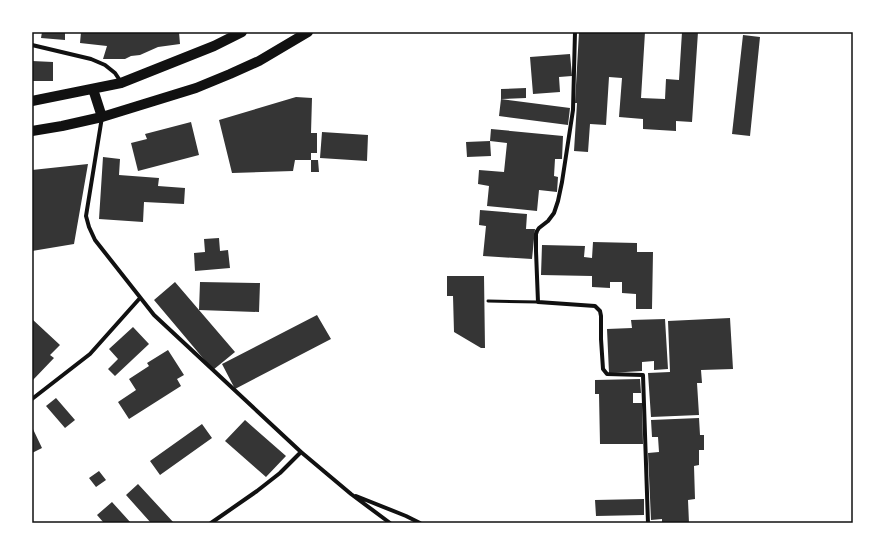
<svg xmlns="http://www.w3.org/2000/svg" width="885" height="555" viewBox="0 0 885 555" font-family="Montserrat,sans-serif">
<rect width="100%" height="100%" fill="#fff"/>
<path fill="#353535" d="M42,32H65V40L41,38Z
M81,32H179L180,44L158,47L140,55L131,56L125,59H103L107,46L80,43Z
M579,32H645L641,98L665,99L666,79L679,80L682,32H698L692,122L676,121V131L643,129V119L619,117L622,78L609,77L606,125L590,124L588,152L574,151L577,103H575Z
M743,35L760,37L750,136L732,134Z
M570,54L572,76L559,77L560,92L533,94L530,57Z
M32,61L53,62V81H32Z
M526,88V98L501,99V89Z
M296,97L312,98L311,133H317V153H311V160H295L293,171L232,173L219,120Z
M501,99L570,108L568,125L499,116Z
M191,122L199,155L138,171L131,143L147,139L145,134Z
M491,129L563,136L562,159H555L554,176L558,177L557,192L539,190L537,211L487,206L489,186L478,184L479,170L504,172L507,143L490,141Z
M322,132L368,135L367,161L320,158Z
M490,141L491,156L467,157L466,142Z
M103,157L120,159L119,175L159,178L158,186L185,188L184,204L144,202L143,222L99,219Z
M311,160H318L319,172H311Z
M88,164L74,244L32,251V170Z
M480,210L527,214L526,229H535L532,259L483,256L486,226L479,225Z
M219,238L220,251L228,250L230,268L195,271L194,253L205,252L204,239Z
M593,242L637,243V252H653L652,309H636V294L622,293V282H610V288L592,287V276L541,275L542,245L585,246L584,257L592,258Z
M447,276H484L485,348H481L454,332L453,296H447Z
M175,282L235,352L213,370L154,300Z
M200,282L260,283L259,312L199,310Z
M317,315L331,339L235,389L222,364Z
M730,318L733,369L701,370L702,383H697L699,415L651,417L648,373L670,372L668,321Z
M32,319L60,345L50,355L54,358L32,381Z
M665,319L668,369L654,370V361L642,362V371L609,373L607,329L632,328L631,320Z
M133,327L149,344L115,376L108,369L118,359L109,349Z
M168,350L184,375L177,379L181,386L129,419L118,402L136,390L129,379L149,366L147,363Z
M640,379L641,393H633V403H642L643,444H600L599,394H595V380Z
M56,398L75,420L65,428L46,406Z
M699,418L700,435H704V450H699V465L694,466L695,499L688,500L689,523H662V519L651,520L648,453L659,452L658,437H652L651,420Z
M245,420L286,456L266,477L225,441Z
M202,424L212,438L160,475L150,461Z
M32,427L42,448L32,453Z
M99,471L106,480L96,487L89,478Z
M138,484L174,523H151L126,495Z
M644,499V515L596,516L595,500Z
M112,502L131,523H104L97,515Z"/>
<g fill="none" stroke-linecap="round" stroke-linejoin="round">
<path stroke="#111" stroke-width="3" d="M488,301L538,302"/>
<path stroke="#111" stroke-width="4" d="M575,32L573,110L562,182L558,201L554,213L548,221L539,228L537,231L536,234V251L538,302L595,306L600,311L601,316V339L603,369L607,374L643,375L648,523
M32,45L91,59L105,65L115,73L121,82
M102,117L86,216L89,227L95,240L154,315L301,452L351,494L390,523
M32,399L90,354L140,298
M356,496L406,516L420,523
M211,523L257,491L280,473L301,452"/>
<path stroke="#111" stroke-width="10" d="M93,89L102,117
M32,101L121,83L214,46L242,32
M32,131L62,126L102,117L196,88L230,74L259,61L308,32"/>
</g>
<rect width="885" height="555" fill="none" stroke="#ffffff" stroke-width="66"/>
<rect x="33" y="33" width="819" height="489" fill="none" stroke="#111" stroke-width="1.5"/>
</svg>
